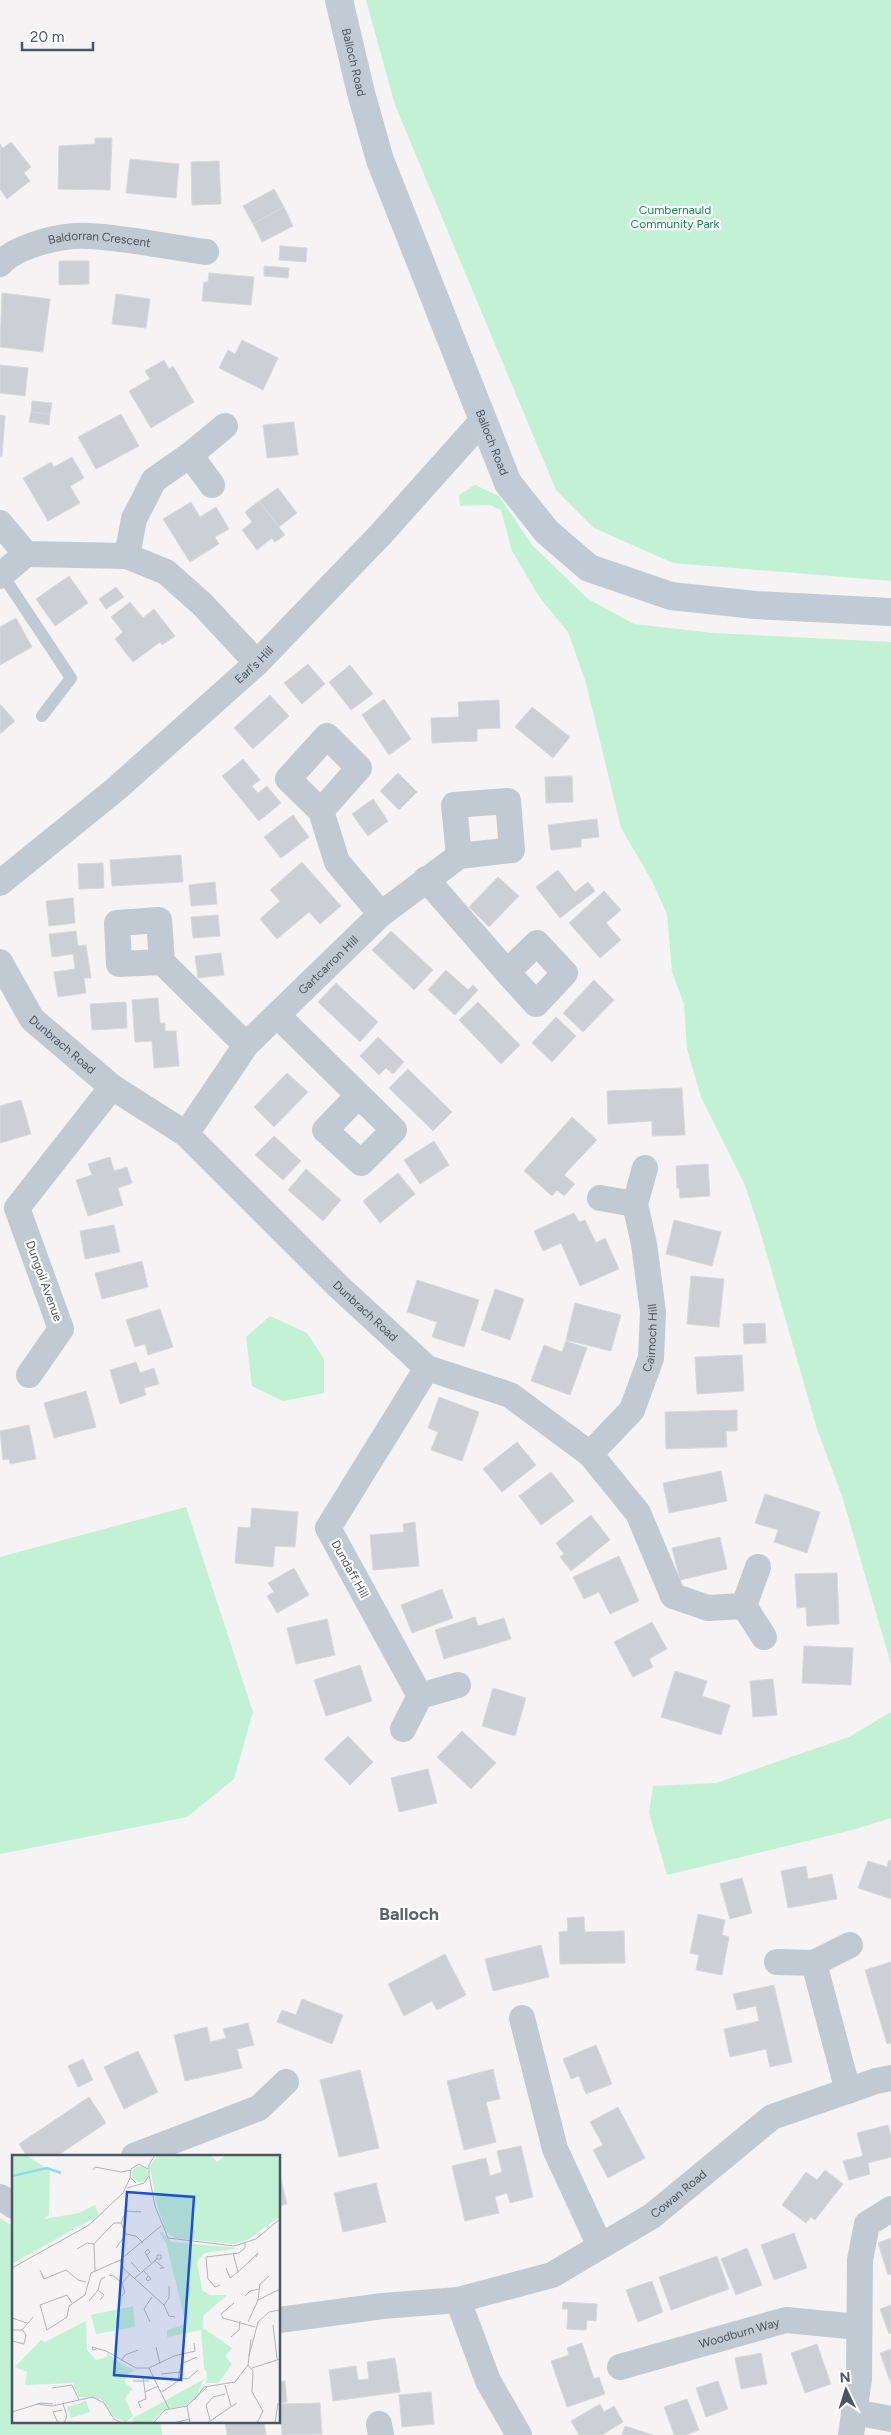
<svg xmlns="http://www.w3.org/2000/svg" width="891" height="2435" viewBox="0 0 891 2435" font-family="Figtree,sans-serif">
<rect width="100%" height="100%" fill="#f5f3f3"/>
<path fill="#c3f1d5" d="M366,0H891V581L673,563L594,528L556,490L395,105Z
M475,485L499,496L532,545L588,599L634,624L714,633L891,642V1664L842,1496L817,1429L761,1234L745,1185L701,1097L687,1049L684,1004L672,972L667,914L652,881L621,828L586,683L568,632L540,598L512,551L501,510L490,505L460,506L459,495Z
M270,1316L307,1333L324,1359V1393L283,1401L252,1386L246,1337Z
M186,1507L253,1712L234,1779L187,1817L0,1854V1557Z
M891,1712V1818L856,1829L667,1875L649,1813L653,1786L716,1783L849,1737Z
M0,2218L14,2227V2421H163L161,2423L162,2435H0Z"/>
<path fill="#cdcfd5" stroke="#d7d9de" d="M95,138H112L110,190L58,189L59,146L95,144Z
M11,142L31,167L24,173L30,181L7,199L0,189V144L3,148Z
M130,159L179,164L176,198L126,193Z
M219,161L221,204L192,205L191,162Z
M274,189L284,207L253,224L243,206Z
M284,207L293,226L262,242L253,224Z
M280,246L307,248L306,262L279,260Z
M59,261H89V284L59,285Z
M264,266L289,268L288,278L264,276Z
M209,273L254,277L251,305L202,301L204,282H208Z
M2,293L50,299L43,352L0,347Z
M116,294L150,299L146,328L112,324Z
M242,340L278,358L263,390L219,368L228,350L235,354Z
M164,360L169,369L173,366L194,402L151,428L129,391L150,379L145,371Z
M0,365L28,368L25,396L0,393Z
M32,401L52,403L50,414L31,412Z
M31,412L50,414L49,425L29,422Z
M121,414L139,446L96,469L78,437Z
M0,415L5,416L2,456H0Z
M294,422L298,455L267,458L263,425Z
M72,457L84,478L70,486L80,503L48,521L23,478L51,462L54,467Z
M278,488L297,513L279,527L259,501Z
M259,501L285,535L275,542L272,538L257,550L242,530L252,522L245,512Z
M191,502L200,517L216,507L229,529L215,537L219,544L190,562L163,519Z
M69,576L88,603L55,626L36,599Z
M116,587L124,597L106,609L99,599Z
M130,602L143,618L154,609L175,636L162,645L160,642L133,662L115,639L123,632L111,617Z
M16,618L32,647L0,665V627Z
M308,664L325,684L302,704L284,683Z
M350,665L373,694L351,710L329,682Z
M270,695L289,716L253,749L234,728Z
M384,699L411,739L389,755L362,715Z
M499,700L500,728L477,729V741L432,743L431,718L459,717L458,702Z
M0,704L15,721L0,734Z
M532,707L570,737L553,758L515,727Z
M243,759L260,780L252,786L258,793L267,786L281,803L259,821L222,776Z
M398,773L417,792L399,810L380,791Z
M572,776L573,802L546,803L545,777Z
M373,799L388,821L368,836L352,814Z
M293,815L309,837L281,858L264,837Z
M597,819L599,837L581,839V847L551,850L548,825Z
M181,855L183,882L112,886L110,860Z
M302,862L341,906L320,924L309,912L277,939L260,919L280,901L270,890Z
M103,863L104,888L79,889L78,864Z
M558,870L575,892L588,882L595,891L560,918L536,887Z
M498,877L519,896L489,927L469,907Z
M215,882L217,904L191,906L189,885Z
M604,891L621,910L606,923L621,940L600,958L569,923Z
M73,898L75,923L49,926L46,901Z
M218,915L220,936L193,938L191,917Z
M76,931L78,946L86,945L91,978H84L86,993L58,997L54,972L75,969L73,954L52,957L49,934Z
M391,931L433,970L414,990L372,950Z
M221,953L224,975L198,978L195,956Z
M446,970L468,990L473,985L478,990L455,1015L428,990Z
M594,980L614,1000L583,1032L563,1013Z
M336,983L378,1022L360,1042L318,1002Z
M158,998L160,1023H165V1031H176L179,1066L154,1068L152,1041L135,1042L132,1000Z
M126,1002L127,1028L92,1030L90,1004Z
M478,1002L520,1045L501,1064L459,1020Z
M556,1017L576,1036L552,1062L532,1043Z
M378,1037L404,1062L393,1074L386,1068L379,1075L360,1056Z
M408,1069L452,1112L433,1131L389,1088Z
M287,1073L308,1092L274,1127L254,1107Z
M682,1088L685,1135L652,1136V1121L608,1124L607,1091Z
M21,1100L31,1134L0,1143V1106Z
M572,1117L597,1140L564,1175L575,1184L564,1196L557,1190L552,1196L524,1171Z
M274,1136L301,1161L283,1180L255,1155Z
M434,1141L449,1165L420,1184L404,1160Z
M110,1157L114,1171L127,1167L132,1183L118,1188L123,1205L88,1216L76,1180L92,1175L88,1164Z
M708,1164L710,1196L680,1198L679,1188H677L676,1166Z
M306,1169L341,1200L323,1221L288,1190Z
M398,1173L415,1194L380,1223L363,1201Z
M574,1213L579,1222L585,1220L596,1243L605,1238L619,1269L580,1286L561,1243L543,1251L534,1231Z
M674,1220L721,1232L712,1266L666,1254Z
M114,1225L120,1252L85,1259L80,1231Z
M142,1261L148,1287L102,1299L95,1273Z
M691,1276L724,1279L719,1327L687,1324Z
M417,1280L479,1300L464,1347L432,1337L437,1322L407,1312Z
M495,1289L524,1299L510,1340L481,1330Z
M575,1303L621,1315L611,1351L566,1340Z
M160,1309L173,1347L148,1355L145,1344L135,1347L126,1320Z
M765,1323L766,1343L744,1344L743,1324Z
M566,1341L587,1348L570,1395L531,1381L544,1345L562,1352Z
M742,1355L744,1391L697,1394L695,1357Z
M136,1362L140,1373L154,1368L159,1384L144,1388L146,1395L120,1404L110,1370Z
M86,1391L96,1427L54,1438L44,1403Z
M439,1397L479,1412L462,1461L431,1450L438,1432L428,1428Z
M737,1410V1431H726L727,1447L666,1449L665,1412Z
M29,1425L36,1459L10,1464L9,1459L3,1460L0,1431Z
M517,1442L536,1465L502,1492L483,1469Z
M721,1471L727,1501L669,1513L663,1483Z
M551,1472L574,1501L541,1525L519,1496Z
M765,1494L820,1512L807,1553L774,1542L778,1530L755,1523Z
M252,1508L298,1512L295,1547L275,1546L273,1567L235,1563L238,1527L250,1528Z
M591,1515L610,1540L571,1571L560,1557L564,1554L556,1543Z
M415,1522L419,1566L373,1570L370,1535L404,1532L403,1524Z
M720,1537L727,1569L680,1580L672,1548Z
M619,1556L639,1601L610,1614L599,1592L584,1599L573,1577Z
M294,1568L309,1595L277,1613L267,1596L274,1592L268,1583Z
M837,1573L839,1624L807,1626L806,1607L797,1608L795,1574Z
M442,1589L453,1618L412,1633L401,1605Z
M475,1617L478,1626L504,1618L511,1639L444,1659L435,1630Z
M327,1619L335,1655L296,1664L287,1628Z
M652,1622L667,1649L649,1659L653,1667L633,1677L614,1642Z
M804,1646L853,1648L851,1685L802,1683Z
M360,1665L372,1701L326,1716L314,1680Z
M675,1671L707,1681L702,1696L730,1705L721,1735L661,1717Z
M773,1679L777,1715L753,1717L750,1681Z
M493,1688L526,1698L515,1736L482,1726Z
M462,1731L496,1763L471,1789L437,1757Z
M348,1736L373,1762L350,1785L324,1759Z
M428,1769L437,1803L399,1812L391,1778Z
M889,1860L891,1861V1899L858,1888L868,1861L887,1867Z
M806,1866L808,1879L832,1874L837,1899L788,1908L781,1871Z
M742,1878L752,1913L730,1919L720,1884Z
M698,1914L725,1920L722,1935L729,1937L722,1975L696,1970L699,1955L690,1953Z
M584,1917L585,1932L624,1931L625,1963L560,1964L559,1932L568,1931L567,1918Z
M541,1945L549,1977L493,1991L485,1959Z
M445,1954L466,1995L437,2010L432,2001L404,2016L388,1984Z
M891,1962V2043L887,2044L865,1970Z
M774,1985L792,2062L770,2067L766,2049L730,2057L724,2029L759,2021L756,2006L737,2010L733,1994Z
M302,1999L343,2015L332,2044L277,2022L282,2010L296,2015Z
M248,2023L254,2045L237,2049L242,2068L185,2081L174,2035L207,2027L210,2042L226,2038L223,2029Z
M596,2045L612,2084L586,2094L579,2076L571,2079L563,2059Z
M138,2051L158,2092L124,2109L104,2067Z
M83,2059L93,2080L78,2087L68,2066Z
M493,2069L500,2099L486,2102L496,2142L464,2150L447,2081Z
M360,2070L379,2148L339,2157L320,2080Z
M89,2097L106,2123L57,2156H27L19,2144Z
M618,2107L645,2158L608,2178L593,2150L603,2145L590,2122Z
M888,2125L891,2136V2157L868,2163L870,2174L849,2180L843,2161L863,2156L857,2133Z
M521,2146L533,2197L510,2203L507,2193L495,2197L499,2213L465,2221L452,2166L486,2158L490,2176L502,2172L497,2151Z
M825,2170L843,2184L815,2220L811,2217L806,2223L782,2205L806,2172L817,2180Z
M280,2176L287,2204L279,2206V2177Z
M376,2183L386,2222L343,2232L334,2193Z
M794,2233L807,2268L774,2280L761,2245Z
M891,2238V2274L888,2275L878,2243Z
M747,2248L762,2285L736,2295L721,2259Z
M717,2256L729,2289L671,2310L659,2277Z
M652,2281L663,2312L638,2322L626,2290Z
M563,2302L597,2304L596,2321L587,2320L586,2330L567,2329L568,2309H562Z
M891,2305V2333L889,2334L880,2309Z
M582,2343L594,2379L599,2377L605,2394L567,2407L551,2361L569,2355L567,2348Z
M817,2344L831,2384L805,2393L791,2353Z
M891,2349V2384L880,2353Z
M761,2353L767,2384L741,2389L735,2358Z
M395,2358L400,2392L333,2401L329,2370L356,2366L358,2380L369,2379L367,2362Z
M285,2381L287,2402L279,2403V2382Z
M718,2381L728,2409L706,2417L696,2388Z
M431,2392L434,2424L402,2427L399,2395Z
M687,2399L699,2430L686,2435H674L664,2407Z
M320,2403L322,2434L282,2435L280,2404Z
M600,2404L604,2412L614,2406L623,2422L602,2435H579L571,2421Z
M225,2421H264L266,2435H227Z
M625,2426L653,2435H622Z"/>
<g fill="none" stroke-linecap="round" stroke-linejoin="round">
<path stroke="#c1cad2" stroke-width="12" d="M2,574L71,678L42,716"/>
<g stroke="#c1cad2" stroke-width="26">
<path id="s1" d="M0,264C17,245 64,234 89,236C128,238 168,247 206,252"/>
<path d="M190,455L212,485"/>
<path d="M0,523L26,554L127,556L166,572L202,604L257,663"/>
<path d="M127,556L134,519L154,480L190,455L225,426"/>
<path d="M0,576L26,554"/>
<path d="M321,811L359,768L327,736L288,779L321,811L337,862L381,914"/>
<path d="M426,879L507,972L537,943L565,973L536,1004L507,972"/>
<path id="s2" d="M0,883L116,789L257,663L381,534L483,420"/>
<path id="s3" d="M0,962L32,1019L112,1087L186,1134L338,1286L427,1368L510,1395L590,1454L638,1513L673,1596L708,1608L744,1606"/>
<path d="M162,962L119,964L117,923L159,920L162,962L246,1045"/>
<path d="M278,1016L394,1130L361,1163L325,1130L358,1096"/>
<path id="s4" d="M186,1134L246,1045L381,914L459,856L454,805L508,801L512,850L459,856"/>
<path d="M600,1198L635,1204L645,1168"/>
<path d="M29,1375L61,1329L17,1208L112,1087"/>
<path id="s5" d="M590,1454L632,1410L651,1358L653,1312L644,1244L635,1204"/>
<path d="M758,1567L744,1606L764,1637"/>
<path d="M420,1696L328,1528L427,1368"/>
<path d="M403,1729L420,1696L458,1685"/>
<path d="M777,1962L814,1963L850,1945"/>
<path d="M814,1963L848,2091"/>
<path d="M522,2018L555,2149L600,2246"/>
<path d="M134,2156L259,2108L286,2082"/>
<path d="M0,2197L14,2206"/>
<path d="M458,2300L488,2381L519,2435"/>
<path id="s6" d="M279,2320L383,2306L458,2300L552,2275L652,2216L772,2117L876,2081L891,2078"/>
<path id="s7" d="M620,2367L786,2320L859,2327"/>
<path d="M854,2412L891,2419"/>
<path d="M379,2424L381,2435"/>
<path d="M851,2435L859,2379L860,2260L867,2224L891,2209"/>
</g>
<path stroke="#c1cbd6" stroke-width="28" id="s8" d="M339,0L361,93L380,160L508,483L547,532L589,568L671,596L755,605L891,612"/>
</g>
<g text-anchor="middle" stroke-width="4.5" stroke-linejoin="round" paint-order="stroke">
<g font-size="12" fill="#4a5661" stroke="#fff">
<text dy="4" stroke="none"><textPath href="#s8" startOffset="64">Balloch Road</textPath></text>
<text dy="4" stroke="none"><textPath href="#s1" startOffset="106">Baldorran Crescent</textPath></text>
<text dy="4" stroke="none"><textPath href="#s8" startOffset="469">Balloch Road</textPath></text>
<text dy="4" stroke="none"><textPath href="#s2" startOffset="335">Earl's Hill</textPath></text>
<text dy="4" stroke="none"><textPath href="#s4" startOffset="222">Gartcarron Hill</textPath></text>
<text dy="4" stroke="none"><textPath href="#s3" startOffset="105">Dunbrach Road</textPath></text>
<text transform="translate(44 1281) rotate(70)" y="4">Dungoil Avenue</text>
<text dy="4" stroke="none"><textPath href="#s3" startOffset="510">Dunbrach Road</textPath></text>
<text dy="4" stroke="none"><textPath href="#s5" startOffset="136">Cairnoch Hill</textPath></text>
<text transform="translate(350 1569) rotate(61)" y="4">Dundaff Hill</text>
<text dy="4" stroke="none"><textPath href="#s6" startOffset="428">Cowan Road</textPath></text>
<text dy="4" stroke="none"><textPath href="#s7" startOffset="124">Woodburn Way</textPath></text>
</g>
<g font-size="12" fill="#17864f" stroke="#fff">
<text x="675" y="214">Cumbernauld<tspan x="675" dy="14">Community Park</tspan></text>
</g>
<g font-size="18" font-weight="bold" fill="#5f6368" stroke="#fff">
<text x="409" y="1920">Balloch</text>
</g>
</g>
<g transform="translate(12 2155)">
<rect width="268" height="268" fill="#f5f3f3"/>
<path d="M0,0H14L38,16L37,60L32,64L67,58L83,50L87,60L0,109ZM146,0H199L205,7L214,0H267V62L237,84L223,89L163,83L154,77L144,47L138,11ZM120 19a8 8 0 1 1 16 0a8 8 0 1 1-16 0ZM147,77H150L160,87L228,93L193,98L185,106L190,135L198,140H215L191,161V173L220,193L213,201L220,209L206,228H194L195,218L192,213L189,175L155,182V175L174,169L154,88ZM121,151L123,172L84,179L79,160ZM74,166L75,195L84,205L95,202V198L112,211L124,215L114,220L113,228L122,235L118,236L113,244L121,261L114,267L102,262L89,244L67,242L61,228L13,230L15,217L3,212L29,185L33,187ZM192,224L182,245L173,251L153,254L139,267H122L120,264ZM74,246L78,257L59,263L55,252Z" fill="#c3f1d5"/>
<path fill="none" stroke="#90daee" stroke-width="2.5" d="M0,21L35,13L49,18"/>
<path fill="none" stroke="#b1b4b9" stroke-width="1" d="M143,0L137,10V20L143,51L156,83L222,91L244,84L268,64M81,15L83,12L109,17L119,15M124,28L118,22L119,14L127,9L136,14M115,33L132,28L137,21M109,68L114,56L129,57M104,93L114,79M65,94L75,88L82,89M221,98L226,117L246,98L244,102M135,100L138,97L136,94L133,97L139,108M108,105L112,114L152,150L157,161L163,162M142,105L152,113H148M122,110L119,107L128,117M0,113L77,70L111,38L118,23M214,113L218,123L226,117M28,115L32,124L54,115L66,125L74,127M131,115L139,124L136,126L134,124L136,121M83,116L82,89L102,68H109L114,79L124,81L131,88M97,120L102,121L110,128M123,123L145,104V100H149V104H145M208,130L203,132L196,124L194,102L227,98L233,93V88M86,135L89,124L93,122M110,141L113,137L110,128L118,119M233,141L238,136L247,134M246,145L248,129L257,121M77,146L86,135L92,140L88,145M60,148L55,140L28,150L35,175L55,162L57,151L73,140L79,118L108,105L149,71M222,148L209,159L211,163L243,172M152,150L157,143V131M0,163L15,168M138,167L132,154L140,142M236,167L246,145L268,134M261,170L265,204M0,175H10L21,162M219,182L227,175L228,166M0,186L12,189L14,180L10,174M144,192L148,209M84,194L81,195L80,192L94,196L124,213H137L162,201L183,196L182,188M237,201L246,167L257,157L268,155M109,206L113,200L126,195M236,210L241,216L240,237L251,256L245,268M137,213L157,254M240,213L268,204M149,219L168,217M131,222L133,237M167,223L176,224L186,215M121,226H137M213,230L219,251M40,233L60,230L67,245M150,237L166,226L169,209L185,202M182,245L192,232L223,227L236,210L239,184M25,249L40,251L81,242L92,248L102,264L110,268M51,249L55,261L52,268M175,251L178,268M129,253L126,247L134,244L133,237L146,231M0,257L29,248L41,249M198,265L194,250L201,242L213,239M46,268L41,257L50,255M141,268L153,255L175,251L195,232M161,268L178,264M195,268L225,248M263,268L266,248"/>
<path fill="#1d4ed8" fill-opacity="0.15" stroke="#1d4ed8" stroke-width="2.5" d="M115,37L182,42L169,225L102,220Z"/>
<rect width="268" height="268" fill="none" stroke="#4a5661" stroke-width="2.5"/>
</g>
<g transform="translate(846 2390) rotate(356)" stroke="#ffffff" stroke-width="4" paint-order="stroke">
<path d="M0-4L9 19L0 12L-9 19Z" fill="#4a5661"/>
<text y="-8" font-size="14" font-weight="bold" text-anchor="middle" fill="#4a5661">N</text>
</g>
<path d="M22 42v8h71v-8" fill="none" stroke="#4a5661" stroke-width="2.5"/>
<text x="30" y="42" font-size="15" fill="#4a5661" stroke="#ffffff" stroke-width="4" paint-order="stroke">20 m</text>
</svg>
